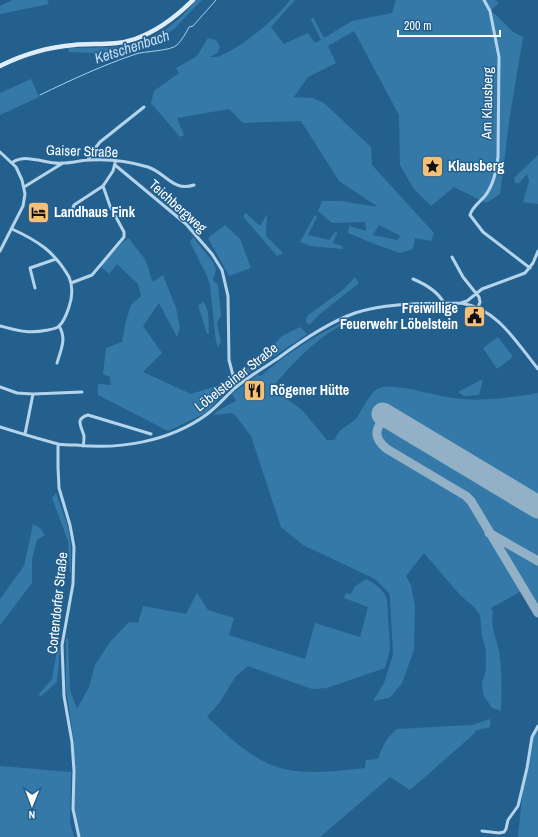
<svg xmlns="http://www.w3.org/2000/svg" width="538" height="837" viewBox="0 0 538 837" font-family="'Archivo Narrow',sans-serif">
<rect width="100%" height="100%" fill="#24608e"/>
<path fill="#3579a8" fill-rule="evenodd" d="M13,0H47L49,4L0,14V6Z
M196,0H202L173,30L156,40L139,46L138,43L164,31L182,16Z
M290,0H295L271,27L284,44L308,33L315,43L321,40L311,20L313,17L324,38L352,21L392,13L396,0H495L499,3L490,11L495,14L513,32L523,37L510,115L500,194L486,203L454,187L431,206L414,189L400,165L399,115L354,31L328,46L336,63L308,77L294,97L313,98L324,103L371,147L372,165L434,233L431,241L415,238L413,249L400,253L372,243L348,233L349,226L366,231L365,222L332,223L318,211L322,201H341L378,207L339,181L301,121L243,123L229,109L177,118L184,135L180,137L151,103L154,91L179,73L176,68L197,56L208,38L216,40L220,47L217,53L210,57C214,57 219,57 222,55C242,47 278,17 290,0ZM379,225L401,236L397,240L373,235Z
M122,47L123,50L92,53L69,52L68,48Z
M31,79L39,97L0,115V93Z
M538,155V204L523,202L529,181L527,174L519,183H515L514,178Z
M246,213L260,226L267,214L266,236L283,253L277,256L246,220L243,216Z
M315,215L317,217L308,235L329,240L336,231L337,233L333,243L342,246L343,249L310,246L300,242Z
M225,225L240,239L251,268L229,276L208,238Z
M193,237L213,262L216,270L213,280L218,285L221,315L217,323L221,342L218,347L216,342L210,285L207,276L190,242Z
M129,238C134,247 143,254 147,264C149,270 150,276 153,282L163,275L176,308L180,328L177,337L159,303L143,326L162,353L143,372L191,394L223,384L229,388L206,413L168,431L98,395V384L111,385L110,377L103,374L106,348L122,342L126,321L131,305L141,296L138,284L117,264L109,274L100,266L124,241Z
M355,277L359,283L320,314L309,325L306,322L307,316L344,289Z
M204,302L208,312L209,333L207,334L198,305Z
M339,324L341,325C311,343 293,363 271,389L281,397L283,396L302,410L327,440H335C339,426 351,426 358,416C363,408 371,390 380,388C398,383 433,396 453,398C481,402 510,398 538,393V610L525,589L491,608L493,611C490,626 496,637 499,651C502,670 502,692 501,711L492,708L483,694L482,684L486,669V651L482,636L480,615L474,607L460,595L424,553L406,576L411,585L415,607L414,650L402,683L394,693L389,698L373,701L384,683L393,655L390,598L389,593L375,579L303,545L281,527L251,436L236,416L232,413L213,415L217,411L236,401L232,394L257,375L261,376C284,355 312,338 339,324ZM256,382L259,383L262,395L251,398C244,388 245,386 256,382Z
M300,327L307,334L245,376H239L273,346L282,336Z
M498,337L513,357L497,369L483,348Z
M483,379L479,395L464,396L458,392Z
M56,493L68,527L71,545V572L70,573L68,541L52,498Z
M33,524L40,528L45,535L37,540L32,559V583L0,625V599L24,566Z
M366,579C375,584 384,589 387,600L390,649L385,668L327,688L312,689L248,666L236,676L220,702L207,717C227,735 248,756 274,766C301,776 337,771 365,768L366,760L378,759C382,746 387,737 397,729L472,725L490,719V727L474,731L475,733L410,790L390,777L320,837H79L74,822V742L66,689V638H68L70,690L77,709L89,687L95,665L110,642L129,622L138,623L143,606L186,614L197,593L208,610L234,618L229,635L305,659L315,623L360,637L368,607L344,598L346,593L351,594L355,586Z
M57,650H60L57,682L40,697L39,694L52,679Z
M538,728V837H518L523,788L532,741Z
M0,766L71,772L70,822L74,837H0Z"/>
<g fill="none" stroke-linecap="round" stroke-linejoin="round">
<path stroke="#a8d0ec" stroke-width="1" d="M40,95C71,80 103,65 136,54C145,51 171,51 177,45C182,40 186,33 189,27L193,26L216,0"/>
<path stroke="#92b0c6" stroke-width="9" d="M387,416C374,428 373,438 387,449L466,496L471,501L538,613
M489,533L538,561"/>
<path stroke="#92b0c6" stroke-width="23" d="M383,414L538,507"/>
<path stroke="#b3d4eb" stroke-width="3" d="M484,0L490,11L499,57L498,157C496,171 494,184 485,196C480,202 472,207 470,215L483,232L530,268
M0,152L16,167L22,180L25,194L23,206L0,251
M88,160L92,152L100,142L144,107
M13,162C28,153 47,165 63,163C73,163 81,160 91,160C109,159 131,162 148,167C166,173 173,192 194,185
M115,165L186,224L212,254L222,270L228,296L229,360L236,387
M24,187L63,163
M73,208L74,205L103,186
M452,257L463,277L479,297L480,302L478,308
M413,279C425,284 438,292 444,303
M71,283L92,275L124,237V232L110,206L103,186L113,171L115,163
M35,288L30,268L56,259
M461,303C498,309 516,342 538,369
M0,326C20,331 28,334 48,330C52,329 56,329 59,326C64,322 67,313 69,307C72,298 73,286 69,277C54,251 38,241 12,229
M57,363C61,349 67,339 59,326
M0,387L17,393L33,394L25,434
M33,394L82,392
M0,427C19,433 39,439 58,444C64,445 71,445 76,445C120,450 170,441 206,415C217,407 225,397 235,388C248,377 263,368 277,359C301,341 327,323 355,313C389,302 426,304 461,303L467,301L482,289L525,273L533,263L538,251
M58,444V467L59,488L70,525L74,547L73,584L62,645L64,696L72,742L74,771L73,809L79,837
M83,446C84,443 84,439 84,436C82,427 74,419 88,415L151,434
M482,831L499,833L504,832L506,829L508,820L518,806L527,768L532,737L538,726"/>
<path stroke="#dfedf9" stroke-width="4.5" d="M0,66C22,55 49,47 74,45C95,43 115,46 135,39C158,31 176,17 193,0"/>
</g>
<defs>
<symbol id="sight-square" viewBox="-11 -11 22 22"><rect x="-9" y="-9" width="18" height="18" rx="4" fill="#f6c077" stroke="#24608e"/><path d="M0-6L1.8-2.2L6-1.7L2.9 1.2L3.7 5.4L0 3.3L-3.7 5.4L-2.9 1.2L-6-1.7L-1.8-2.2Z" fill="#111"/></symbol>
<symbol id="hotel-square" viewBox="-11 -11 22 22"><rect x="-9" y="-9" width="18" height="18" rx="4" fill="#f6c077" stroke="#24608e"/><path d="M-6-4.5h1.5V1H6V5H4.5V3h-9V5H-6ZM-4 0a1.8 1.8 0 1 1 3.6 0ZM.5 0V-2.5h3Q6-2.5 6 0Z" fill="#111"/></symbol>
<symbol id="civic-square" viewBox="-11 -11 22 22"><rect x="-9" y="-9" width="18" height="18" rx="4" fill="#f6c077" stroke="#24608e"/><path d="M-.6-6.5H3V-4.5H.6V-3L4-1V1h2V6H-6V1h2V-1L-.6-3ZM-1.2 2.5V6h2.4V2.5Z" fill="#111"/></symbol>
<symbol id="restaurant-square" viewBox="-11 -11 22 22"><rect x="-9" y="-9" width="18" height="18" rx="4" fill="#f6c077" stroke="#24608e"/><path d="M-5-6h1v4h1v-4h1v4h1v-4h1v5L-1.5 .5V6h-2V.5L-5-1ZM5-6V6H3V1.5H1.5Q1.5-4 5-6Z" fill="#111"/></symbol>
</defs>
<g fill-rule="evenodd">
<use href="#sight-square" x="420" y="154" width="25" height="25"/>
<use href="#hotel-square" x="26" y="200" width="25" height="25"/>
<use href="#civic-square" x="462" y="304" width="25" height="25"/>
<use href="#restaurant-square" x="242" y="378" width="25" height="25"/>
</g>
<g text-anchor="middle" stroke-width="3" stroke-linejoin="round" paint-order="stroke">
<g font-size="14" fill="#fff" stroke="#24608e">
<text transform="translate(487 103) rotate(-89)" y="5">Am Klausberg</text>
<text transform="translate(82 151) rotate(2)" y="5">Gaiser Straße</text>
<text transform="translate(178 206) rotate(42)" y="5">Teichbergweg</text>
<text transform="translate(236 377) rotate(-38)" y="5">Löbelsteiner Straße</text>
<text transform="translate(57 603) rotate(-84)" y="5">Cortendorfer Straße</text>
</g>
<g font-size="14" font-weight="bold" fill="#fff" stroke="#24608e" text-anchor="start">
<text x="448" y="171">Klausberg</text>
<text x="54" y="217">Landhaus Fink</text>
<text x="458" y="313" text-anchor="end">Freiwillige<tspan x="458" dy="16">Feuerwehr Löbelstein</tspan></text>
<text x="270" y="395">Rögener Hütte</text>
</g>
<g font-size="15" font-style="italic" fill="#bfddf2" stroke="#24608e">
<text transform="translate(132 47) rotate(-18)" y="5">Ketschenbach</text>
</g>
</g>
<g transform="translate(32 805) rotate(181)" stroke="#24608e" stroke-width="3" paint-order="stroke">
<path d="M0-3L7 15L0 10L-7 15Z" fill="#ffffff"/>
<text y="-6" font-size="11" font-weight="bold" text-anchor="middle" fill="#ffffff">N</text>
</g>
<path d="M398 30v6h102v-6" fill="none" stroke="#ffffff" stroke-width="2"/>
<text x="404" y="30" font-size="12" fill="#ffffff" stroke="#24608e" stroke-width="3" paint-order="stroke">200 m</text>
</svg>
